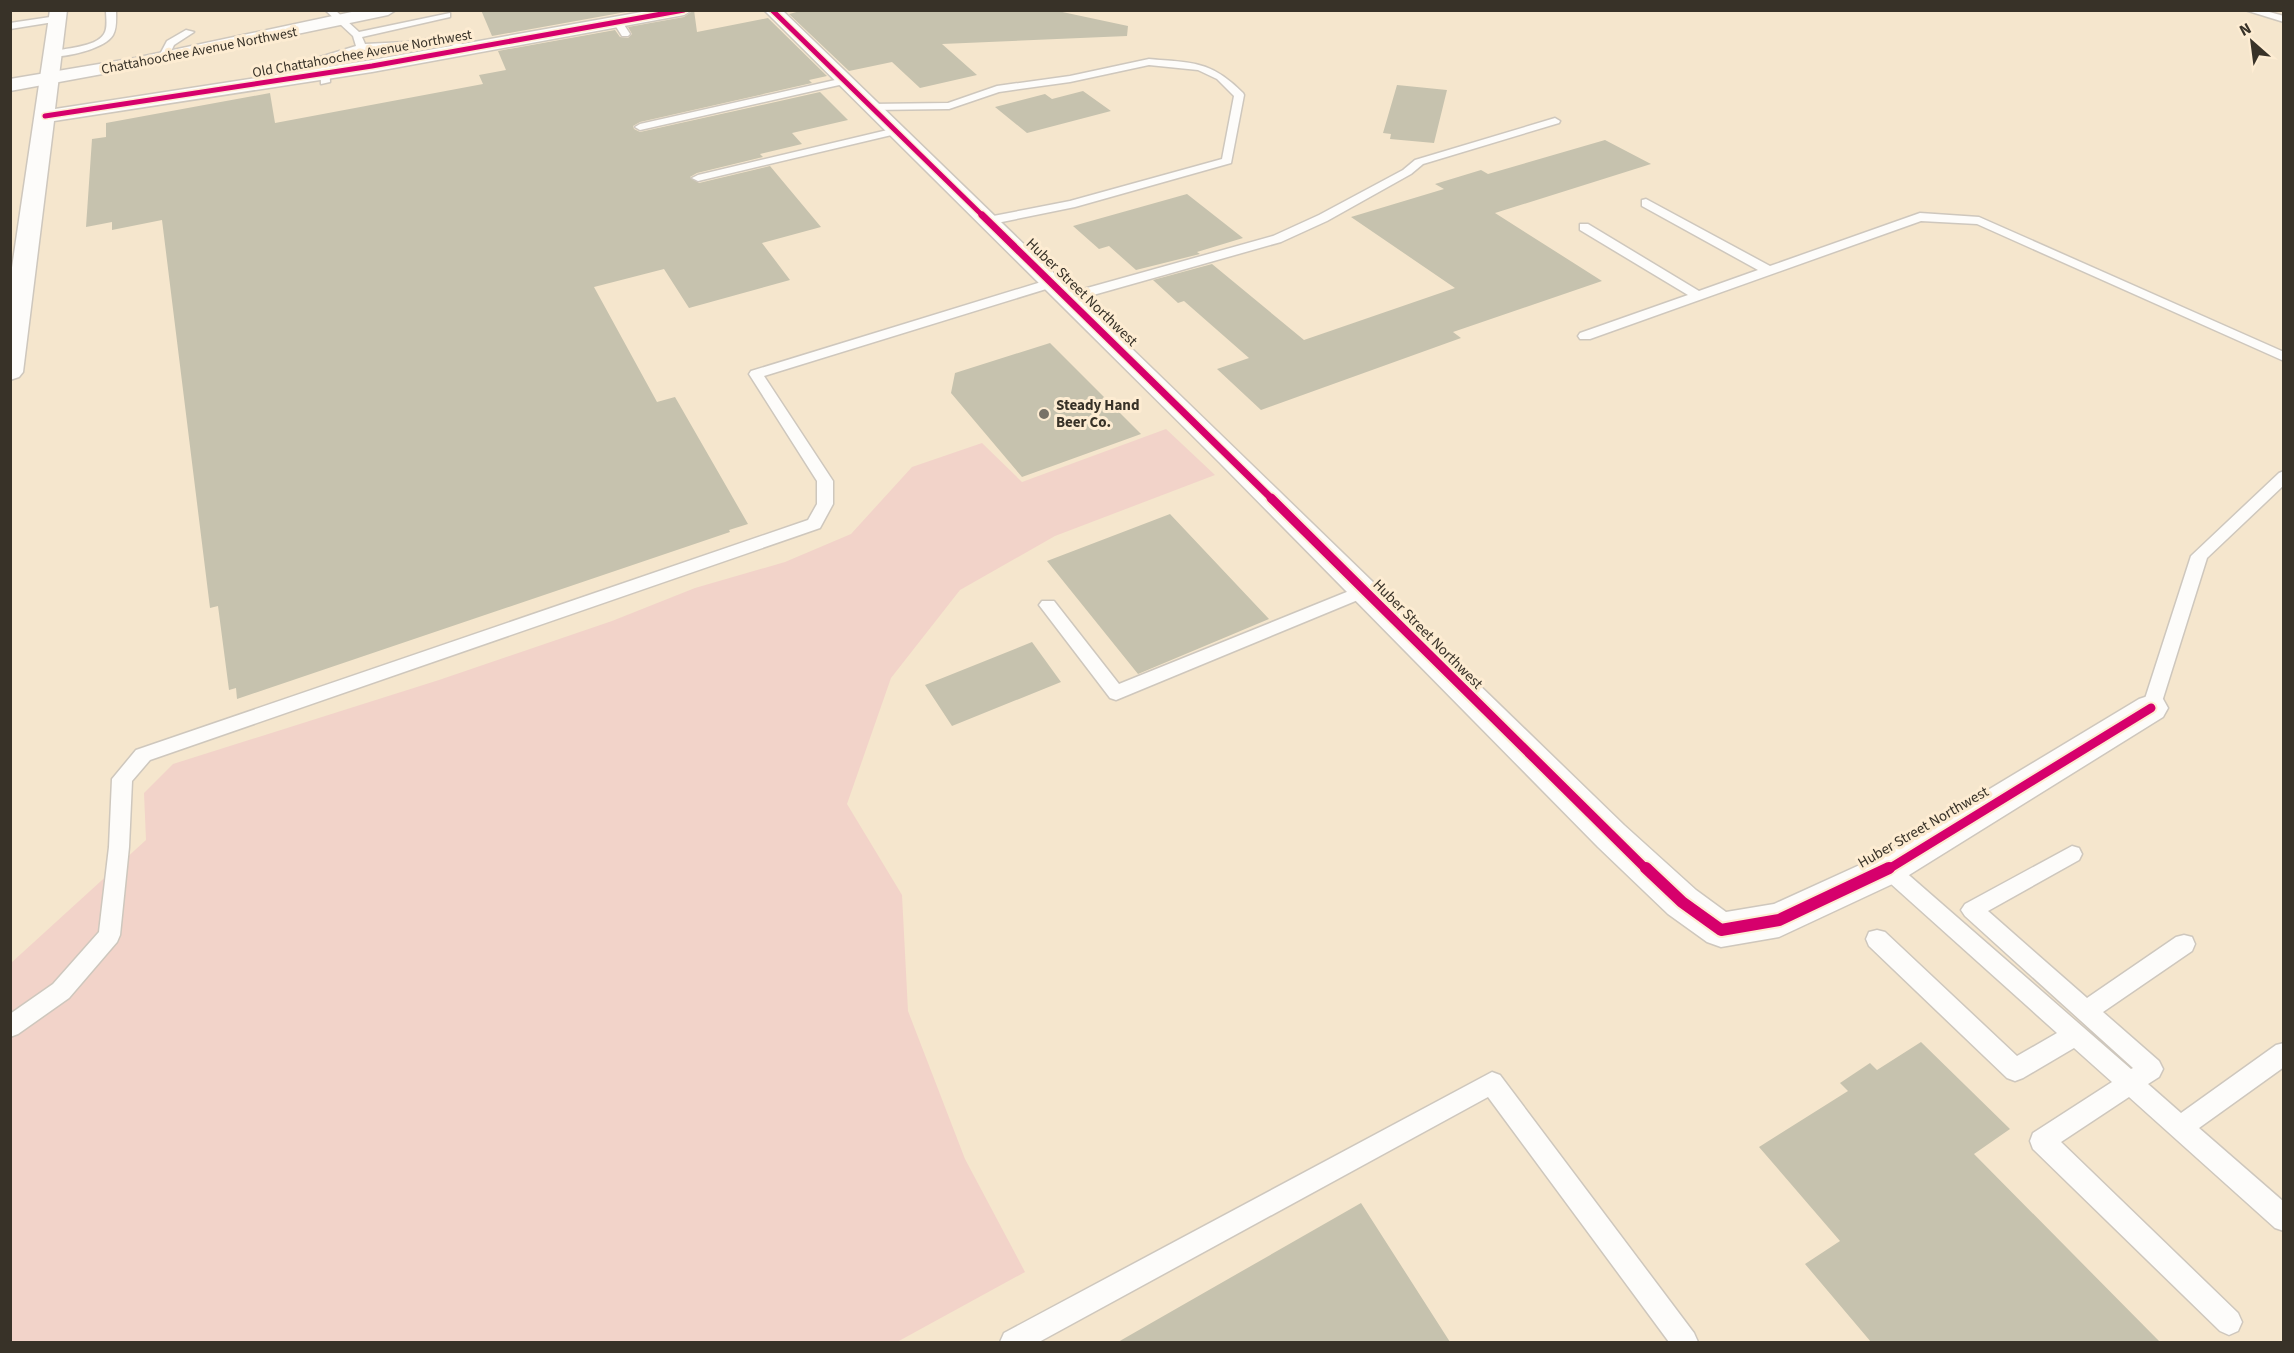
<svg xmlns="http://www.w3.org/2000/svg" width="2294" height="1353" viewBox="0 0 2294 1353" font-family="'Source Sans 3',sans-serif">
<rect width="100%" height="100%" fill="#f3eadc"/>
<path fill="#f5e6cd" d="M10,11H2283V1342H11Z"/>
<path fill="#f2d3c9" d="M1166,429L1215,475L1055,536L960,590L891,678L847,804L902,895L908,1011L965,1159L1025,1272L897,1342H11V963L146,840L144,793L173,764L439,680L612,621L695,588L785,562L851,534L912,467L982,443L1022,482Z"/>
<path fill="#c6c2ae" d="M481,10H637L492,36Z
M694,10L697,32L768,18L827,76L809,80L812,83L640,122L633,126L634,129L640,132L820,92L848,120L792,133L802,144L760,154L763,157L697,173L690,177L699,183L770,166L821,227L762,243L790,280L689,308L664,269L594,287L657,402L675,397L748,524L729,530L730,532L237,699L236,688L229,690L218,606L210,608L162,220L112,230V222L86,227L92,139L106,137V123L270,93L275,123L483,84L479,75L506,70L498,51L615,30L620,37L628,38L632,34L628,27L684,17Z
M804,10H1053L1128,26L1127,36L942,44L977,75L920,88L892,62L849,71L789,14Z
M1397,85L1447,90L1434,143L1390,139L1391,134L1383,133Z
M1083,91L1111,111L1027,133L995,107L1045,94L1052,99Z
M1605,140L1651,164L1495,213L1602,281L1453,332L1461,338L1261,410L1217,369L1249,358L1184,301L1178,303L1153,280L1212,264L1304,340L1455,288L1351,217L1444,189L1435,184L1481,170L1488,174Z
M1187,194L1243,238L1197,252L1200,254L1136,270L1109,246L1099,249L1073,226Z
M1050,343L1141,434L1022,477L951,393L955,373Z
M1170,514L1269,619L1138,674L1047,561Z
M1032,642L1061,682L952,726L925,685Z
M1921,1042L2010,1129L1974,1154L2160,1342H1871L1805,1264L1840,1241L1759,1147L1848,1091L1840,1083L1870,1063L1877,1070Z
M1361,1203L1450,1342H1118Z"/>
<g fill="none" stroke-linecap="round" stroke-linejoin="round">
<defs>
<path id="service" d="M106,10H116C116,18 117,28 113,35C105,49 64,58 50,56V52C64,48 95,48 104,34C108,28 106,18 106,10Z
M325,10H335L359,32L450,13V17L362,37L365,44L406,42L454,34L459,37L464,51L456,53L450,40L406,48L362,50L329,61L330,82L321,84L320,57L356,46L353,36Z
M2245,10H2262L2284,16V22Z
M57,16L60,17V21L10,29V23Z
M615,20H621L630,34L628,36H622L613,22Z
M186,30L194,32L174,45L167,60H159L158,58L167,41Z
M1149,59C1192,63 1210,60 1243,93L1244,95L1231,163L1075,207L987,225L981,221L983,218L1070,201L1222,159L1234,96L1217,79L1198,70L1149,65L1070,82L999,92L949,109L871,110L866,107L871,104L948,103L997,86L1070,76Z
M844,78L848,79V83L640,130L635,127L640,124Z
M1555,118L1560,121L1559,123L1423,164L1411,174L1327,221L1281,242L1072,301L1067,302L1060,298L1062,295L1273,236L1319,215L1403,170L1415,160Z
M896,128L900,129V133L698,181L692,178L698,175Z
M1646,199L1770,266L1920,213L1979,217L2284,352V361L1977,224L1921,221L1590,339H1580L1578,336L1580,333L1688,295L1580,230V224H1588L1699,291L1758,270L1642,206V200Z
M1051,279L1057,283L1056,286L764,376L833,481V504L820,528L150,760L132,781L129,847L120,935L117,942L69,998L18,1034L10,1037V1014L53,984L99,932L109,847L112,779L136,750L808,520L817,504V481L749,374L751,371Z
M2284,471V485L2207,558L2160,708L2158,713L2151,715L2144,713L2142,708L2191,556L2279,473Z
M1364,585L1370,587L1372,591L1370,595L1116,700L1110,698L1039,605L1042,601H1054L1119,684Z
M2072,846L2079,848L2082,854L2079,860L1988,911L2087,998L2176,937L2184,935L2192,937L2195,944L2192,951L2103,1012L2159,1061L2163,1069L2159,1077L2148,1084L2181,1113L2276,1045L2284,1043V1067L2199,1128L2284,1202V1231L2275,1228L2129,1097L2061,1142L2238,1313L2242,1322L2238,1331L2229,1335L2220,1331L2033,1149L2030,1141L2033,1133L2112,1082L2074,1048L2023,1078L2015,1081L2007,1078L1869,946L1866,939L1869,932L1877,930L1885,932L2017,1056L2057,1033L1881,875L1878,869L1881,863L1888,860L1895,863L2131,1069L2133,1068L1965,916L1961,910L1965,904Z
M1492,1072L1500,1075L1694,1333L1698,1342H1669L1488,1097L1039,1342H1000L1004,1333Z"/>
<path id="minor" d="M50,10H67L55,109L372,60L653,10H692L684,15L372,72L54,121L23,372L19,377L10,380V281Z
M764,10H782L1624,825L1696,890L1726,912L1774,904L1875,858L2139,699L2151,695L2163,699L2168,708L2163,717L1901,880L1779,937L1721,947L1707,942L1668,914L1598,847L1219,462Z"/>
<path id="tertiary" d="M361,10H396L388,15L135,68L10,91V79L135,58Z"/>
</defs>
<use href="#service" stroke="#cec7bd" stroke-width="3"/>
<use href="#minor" stroke="#cec7bd" stroke-width="3"/>
<use href="#tertiary" stroke="#cec7bd" stroke-width="3"/>
<use href="#service" fill="#fdfcfa" fill-rule="evenodd"/>
<use href="#minor" fill="#fdfcfa" fill-rule="evenodd"/>
<use href="#tertiary" fill="#fdfcfa" fill-rule="evenodd"/>
<defs>
<path id="cycleway-far3" d="M772,10L984,217
M45,116L372,66L684,10"/>
<path id="cycleway-far2" d="M982,215L1273,500"/>
<path id="cycleway-far1" d="M1271,498L1647,870
M1887,870L2151,708"/>
<path id="cycleway" d="M1646,868L1682,902L1721,930L1779,920L1889,868"/>
</defs>
<use href="#cycleway-far3" stroke="#fdecd2" stroke-width="8"/>
<use href="#cycleway-far2" stroke="#fdecd2" stroke-width="10"/>
<use href="#cycleway-far1" stroke="#fdecd2" stroke-width="13"/>
<use href="#cycleway" stroke="#fdecd2" stroke-width="16"/>
<use href="#cycleway-far3" stroke="#d6006c" stroke-width="5"/>
<use href="#cycleway-far2" stroke="#d6006c" stroke-width="7"/>
<use href="#cycleway-far1" stroke="#d6006c" stroke-width="9"/>
<use href="#cycleway" stroke="#d6006c" stroke-width="12"/>
</g>
<circle fill="#797267" stroke="#fdecd2" stroke-width="2" cx="1044" cy="414" r="6"/>
<g text-anchor="middle" stroke-width="6" stroke-linejoin="round" paint-order="stroke">
<g font-size="14" fill="#383228" stroke="#fdecd2">
<text transform="translate(199 50) rotate(-11)" y="5">Chattahoochee Avenue Northwest</text>
<text transform="translate(362 53) rotate(-10)" y="5">Old Chattahoochee Avenue Northwest</text>
</g>
<g font-size="15" fill="#383228" stroke="#fdecd2">
<text transform="translate(1082 292) rotate(44)" y="5">Huber Street Northwest</text>
<text transform="translate(1428 634) rotate(45)" y="5">Huber Street Northwest</text>
<text transform="translate(1923 827) rotate(-30)" y="5">Huber Street Northwest</text>
</g>
<g font-size="15" font-weight="bold" fill="#383228" stroke="#fdecd2" text-anchor="start">
<text x="1056" y="410">Steady Hand<tspan x="1056" dy="17">Beer Co.</tspan></text>
</g>
</g>
<rect width="2294" height="1353" fill="none" stroke="#383228" stroke-width="24"/>
<g transform="translate(2252 42) rotate(332)" stroke="#fdecd2" stroke-width="4.5" paint-order="stroke">
<path d="M0-4.5L10 22L0 15L-10 22Z" fill="#383228"/>
<text y="-9" font-size="16" font-weight="bold" text-anchor="middle" fill="#383228">N</text>
</g>
</svg>
